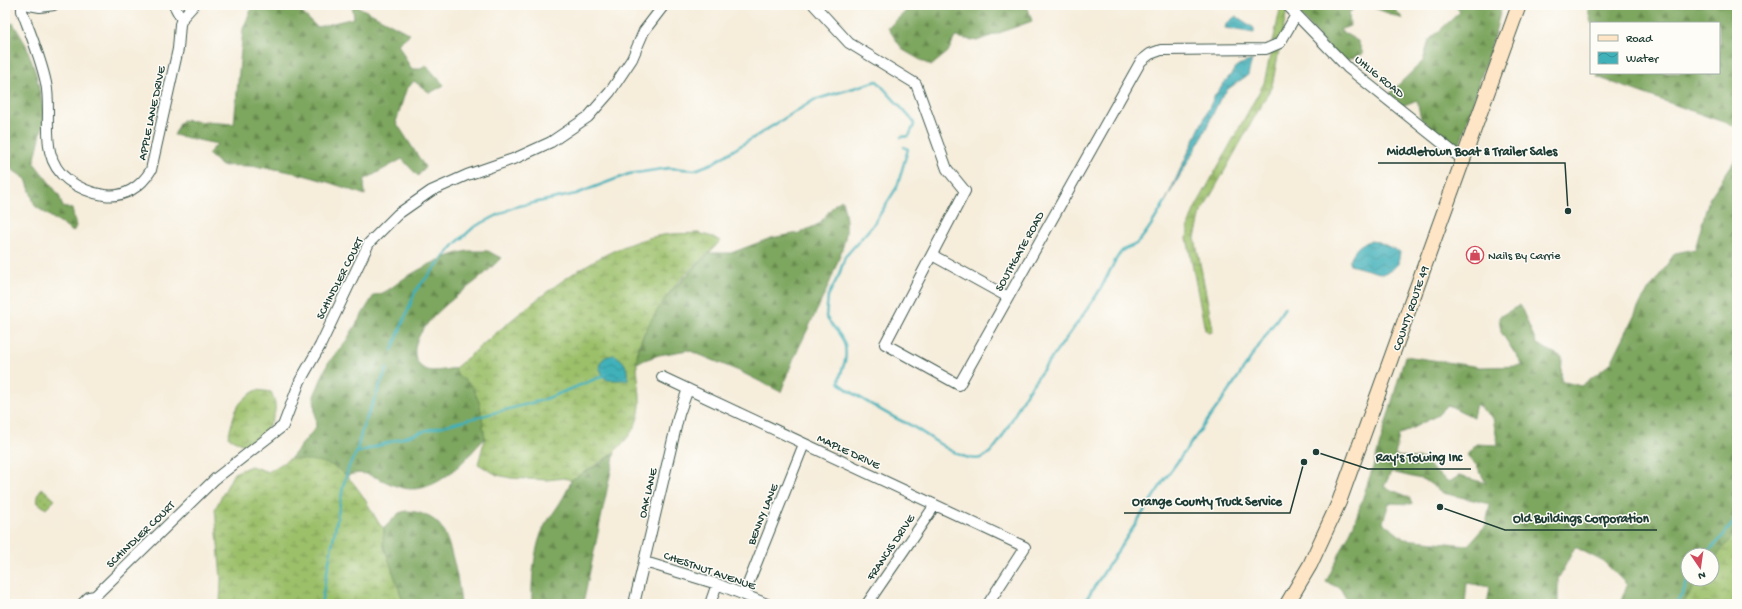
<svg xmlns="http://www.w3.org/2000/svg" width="1742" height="609" viewBox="0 0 1742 609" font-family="'Gochi Hand',sans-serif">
<defs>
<pattern id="forest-firs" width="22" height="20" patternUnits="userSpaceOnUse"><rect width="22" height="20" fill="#7da65e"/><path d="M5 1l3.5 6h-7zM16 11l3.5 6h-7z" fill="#66884e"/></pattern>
<pattern id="wetland-marsh" width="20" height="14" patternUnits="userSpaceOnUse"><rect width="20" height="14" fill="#9cc06a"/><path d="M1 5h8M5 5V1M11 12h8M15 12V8" fill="none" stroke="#7f9d58"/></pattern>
<pattern id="park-dots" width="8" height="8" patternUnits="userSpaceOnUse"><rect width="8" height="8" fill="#9cc06a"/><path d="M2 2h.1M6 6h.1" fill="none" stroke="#7f9d58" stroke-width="1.8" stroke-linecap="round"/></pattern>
<pattern id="water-waves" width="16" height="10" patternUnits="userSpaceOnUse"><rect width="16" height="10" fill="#40b0b9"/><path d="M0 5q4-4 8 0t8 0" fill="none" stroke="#359097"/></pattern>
</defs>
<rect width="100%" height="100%" fill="#fdfcf7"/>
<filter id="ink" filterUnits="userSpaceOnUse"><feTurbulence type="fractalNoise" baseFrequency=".025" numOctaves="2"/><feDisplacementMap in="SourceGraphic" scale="8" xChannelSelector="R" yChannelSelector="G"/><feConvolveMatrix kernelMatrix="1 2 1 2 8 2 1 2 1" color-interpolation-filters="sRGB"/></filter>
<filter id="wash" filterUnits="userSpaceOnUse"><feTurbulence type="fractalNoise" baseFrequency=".012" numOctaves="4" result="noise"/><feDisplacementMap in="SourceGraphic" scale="16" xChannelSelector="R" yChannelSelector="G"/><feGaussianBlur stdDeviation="0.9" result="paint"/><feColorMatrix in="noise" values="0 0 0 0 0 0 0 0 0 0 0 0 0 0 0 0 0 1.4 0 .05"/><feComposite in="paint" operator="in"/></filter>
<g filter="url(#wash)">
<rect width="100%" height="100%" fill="#f6eddb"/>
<path fill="url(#forest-firs)" stroke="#4e7249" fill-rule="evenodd" d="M253,5H303L300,11L317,27L354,18L352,5H355L410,34L398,44L411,69H421L426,65L444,85L430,93L414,81L406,90L396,122L425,167L418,176L402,159L364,180L365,195C319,178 271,163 222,166L208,154L217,144L174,135L182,120L234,124L243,29Z
M902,5H1027L1032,21L977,41L955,37L948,52L931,66L903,50L888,28L906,11Z
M1292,5H1358L1349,13L1350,26L1339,30L1358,41L1363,54L1340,62Z
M1367,5H1391L1403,19Z
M1455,5H1502L1495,33L1459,147L1421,119L1417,100L1397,108L1388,102L1391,92L1423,61L1429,40L1460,12Z
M1587,5H1737V127L1597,77V73H1719V23H1591Z
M13,23L26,45L36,74L45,116L34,163L59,195L63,207L72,209L76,226L73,232L35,206L26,179L5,165V26Z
M1737,157V604H1620L1627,585L1604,562L1575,547L1558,579V604H1487L1490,587L1467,583L1465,604H1347L1348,602L1340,588L1326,582L1354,524L1375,461L1405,356L1480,367L1523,366L1501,332L1499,317L1520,305L1537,344L1562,357L1561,381L1581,386L1611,363L1642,300L1675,253L1695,249L1709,199ZM1476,404L1493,418L1498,445L1476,444L1467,455L1477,466L1486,483L1459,476L1449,482L1433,470L1426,459L1395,456L1399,435L1438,415L1448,405L1473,417ZM1391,472L1425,480L1443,493L1490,504L1486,525L1468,545L1404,539L1383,522L1389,503L1412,504L1409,497L1384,487ZM1688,555H1712V579H1688Z
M842,200C845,211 847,221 846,233C844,248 837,262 832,277C816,316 794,352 781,392L739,371L688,350L659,355L636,363C642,317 677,283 710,253H731L771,238L799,233L819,224L835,204Z
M468,251H488L501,258C493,266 485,274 476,281C457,296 401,334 418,363C425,375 443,370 455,368C459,376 467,380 472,386C482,401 482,421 485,438C463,462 433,500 396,486C379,480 365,468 347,476L341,472L291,458L316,427L314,396L328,363L346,341L374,295C386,295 397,282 408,276C427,265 446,255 468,251Z
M615,452L583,604H532C531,582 534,545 545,525C554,511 566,497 571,480L601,463Z
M406,511C420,511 438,518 444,532C453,552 459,583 461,604H404L383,544L384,528L399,513Z"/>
<path fill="url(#wetland-marsh)" stroke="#5e7e4f" d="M1281,5H1288L1272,86L1201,213L1195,238L1213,329L1212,332L1208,333L1205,330L1187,238L1189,224L1194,210L1264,83Z
M698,233L713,237L720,241C708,256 692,267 679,281C666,296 645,327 639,345C634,361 639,380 640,397C643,440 603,461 571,480L564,478L547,480L511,478L497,475L478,464L485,438L480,404L472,386L458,375L455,368C513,320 592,242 671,234C680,233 689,234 698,233Z
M257,390L271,392C284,416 265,433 246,446L228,437C235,414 234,402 257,390Z
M291,458C302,460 314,460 325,463C353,472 366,502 380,525L384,528L383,544L404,604H220L221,579L215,509L234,473L251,466L268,472Z
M1737,532V604H1683L1699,579H1712V561Z"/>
<path fill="url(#park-dots)" stroke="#5e7e4f" d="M42,488L55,500L46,509L37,502L39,492Z"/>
<path fill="url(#water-waves)" stroke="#307676" d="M1236,16L1254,28V33L1225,28L1226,24Z
M1252,60L1248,75L1228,89L1220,99L1202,137L1165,202L1215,95L1238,65Z
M1370,241L1379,242L1400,252L1398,264L1392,270L1383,274L1350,265L1349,261C1355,250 1358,244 1370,241Z
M615,355C626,362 627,367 628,380H607L603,376L599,366C603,357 606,356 615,355Z"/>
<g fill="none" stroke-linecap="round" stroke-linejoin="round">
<path stroke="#40b0b9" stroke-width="2.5" d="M904,147L908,149L897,187L873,225L845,257L839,275L828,296L826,317C837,333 849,339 845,361C843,368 840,374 839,382C844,390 894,418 906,423C925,431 959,464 981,458C1000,452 1016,408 1027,392C1051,357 1079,324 1101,288C1106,280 1116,256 1122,251C1126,247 1134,247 1138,242C1149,231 1157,215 1165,202
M392,350L416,290L455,244L474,227L514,207L576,194L629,174L669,168L695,170L713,163L814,100L877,81L913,121L914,125L909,136L901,137
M356,453L424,431L543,400L603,376
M1704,555L1717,543L1737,518
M321,604L343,487L349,466L356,453L363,427L387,368
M1083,604L1165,479L1228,392L1285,307
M1676,604L1684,591L1688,579"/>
</g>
</g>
<g filter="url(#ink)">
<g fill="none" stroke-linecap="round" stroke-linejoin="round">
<defs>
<path id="street" d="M22,5V11C31,35 41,59 46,83C53,116 37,157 68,180C79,188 90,193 104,195C124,198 141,187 151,170L178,49L180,24L183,17L194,5
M29,5L40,7L54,5
M174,5L182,20
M814,5L849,43L916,84L947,169L965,191L885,344L959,385L1141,61L1150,54L1161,50L1266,49L1280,43L1296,15
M1287,5L1348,68L1462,159
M932,255L1008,297
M662,377L1025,547L988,604
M645,562L717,584L767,604
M744,594L804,444
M82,604L89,597L95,596L215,479L283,426L300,381L320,346L369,243L398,214L431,191L467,175L516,158L551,142L588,117L610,92L632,59L644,31L664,5
M634,604L679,414L688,389
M710,604L717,584
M867,604L935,505"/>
<path id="secondary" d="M1287,604L1310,565L1339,502L1519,5"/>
</defs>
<use href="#street" stroke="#3f574d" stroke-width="12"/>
<use href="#secondary" stroke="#3f574d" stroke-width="16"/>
<use href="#street" stroke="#fff" stroke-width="10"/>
<use href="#secondary" stroke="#fee5c5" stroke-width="14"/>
</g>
</g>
<defs>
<symbol id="shop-ring" viewBox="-11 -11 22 22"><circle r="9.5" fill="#fdfcf7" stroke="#d1495b" stroke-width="1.5"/><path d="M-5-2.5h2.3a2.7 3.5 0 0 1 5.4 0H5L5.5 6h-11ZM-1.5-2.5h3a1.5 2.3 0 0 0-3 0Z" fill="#d1495b"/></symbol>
</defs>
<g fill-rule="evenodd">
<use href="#shop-ring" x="1465" y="245" width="20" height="20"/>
</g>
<g text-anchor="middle" stroke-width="3" stroke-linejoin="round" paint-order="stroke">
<g font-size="12" fill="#1f3d34" stroke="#fdfcf7">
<text transform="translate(1380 76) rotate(39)" y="4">UHLIG ROAD</text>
<text transform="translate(151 113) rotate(-78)" y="4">APPLE LANE DRIVE</text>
<text transform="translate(1019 251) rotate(-61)" y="4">SOUTHGATE ROAD</text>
<text transform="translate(339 278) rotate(-63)" y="4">SCHINDLER COURT</text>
<text transform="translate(1410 308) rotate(-71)" y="4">COUNTY ROUTE 49</text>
<text transform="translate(849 451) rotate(25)" y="4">MAPLE DRIVE</text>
<text transform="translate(647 493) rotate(-77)" y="4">OAK LANE</text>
<text transform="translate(762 514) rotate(-68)" y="4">BENNY LANE</text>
<text transform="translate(140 534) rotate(-44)" y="4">SCHINDLER COURT</text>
<text transform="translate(890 547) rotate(-56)" y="4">FRANCIS DRIVE</text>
<text transform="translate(710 570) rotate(19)" y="4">CHESTNUT AVENUE</text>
</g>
<g font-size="12" fill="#1f3d34" stroke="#fdfcf7" text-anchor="start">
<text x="1488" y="259">Nails By Carrie</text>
</g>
</g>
<path fill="none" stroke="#1f3d34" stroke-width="1.5" d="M1568 211L1565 163H1378M1316 452L1368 469H1471M1304 462L1290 513H1124M1440 507L1505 530H1657"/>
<g fill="#1f3d34" stroke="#fdfcf7" stroke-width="1.5">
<circle cx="1568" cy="211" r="4"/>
<circle cx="1316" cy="452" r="4"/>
<circle cx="1304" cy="462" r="4"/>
<circle cx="1440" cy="507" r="4"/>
</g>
<g font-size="13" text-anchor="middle" font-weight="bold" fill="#1f3d34" stroke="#fdfcf7" stroke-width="3" stroke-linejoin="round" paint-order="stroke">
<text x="1472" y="155">Middletown Boat &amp; Trailer Sales</text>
<text x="1419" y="461">Ray's Towing Inc</text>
<text x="1207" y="505">Orange County Truck Service</text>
<text x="1581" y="522">Old Buildings Corporation</text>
</g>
<rect width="1742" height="609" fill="none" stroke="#fdfcf7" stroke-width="20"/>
<rect x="1590" y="22" width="130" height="52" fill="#fdfcf7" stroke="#a4b0a9"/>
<rect x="1598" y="35" width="20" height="6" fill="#fee5c5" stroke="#a4b0a9"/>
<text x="1626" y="42" font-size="12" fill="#1f3d34">Road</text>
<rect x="1598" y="52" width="20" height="12" fill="url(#water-waves)" stroke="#a4b0a9"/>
<text x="1626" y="62" font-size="12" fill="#1f3d34">Water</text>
<g transform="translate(1700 567) rotate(167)"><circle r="19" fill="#fdfcf7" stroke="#a4b0a9"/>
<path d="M0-3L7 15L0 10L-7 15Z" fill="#d1495b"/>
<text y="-6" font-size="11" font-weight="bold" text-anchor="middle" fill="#1f3d34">N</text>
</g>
</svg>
